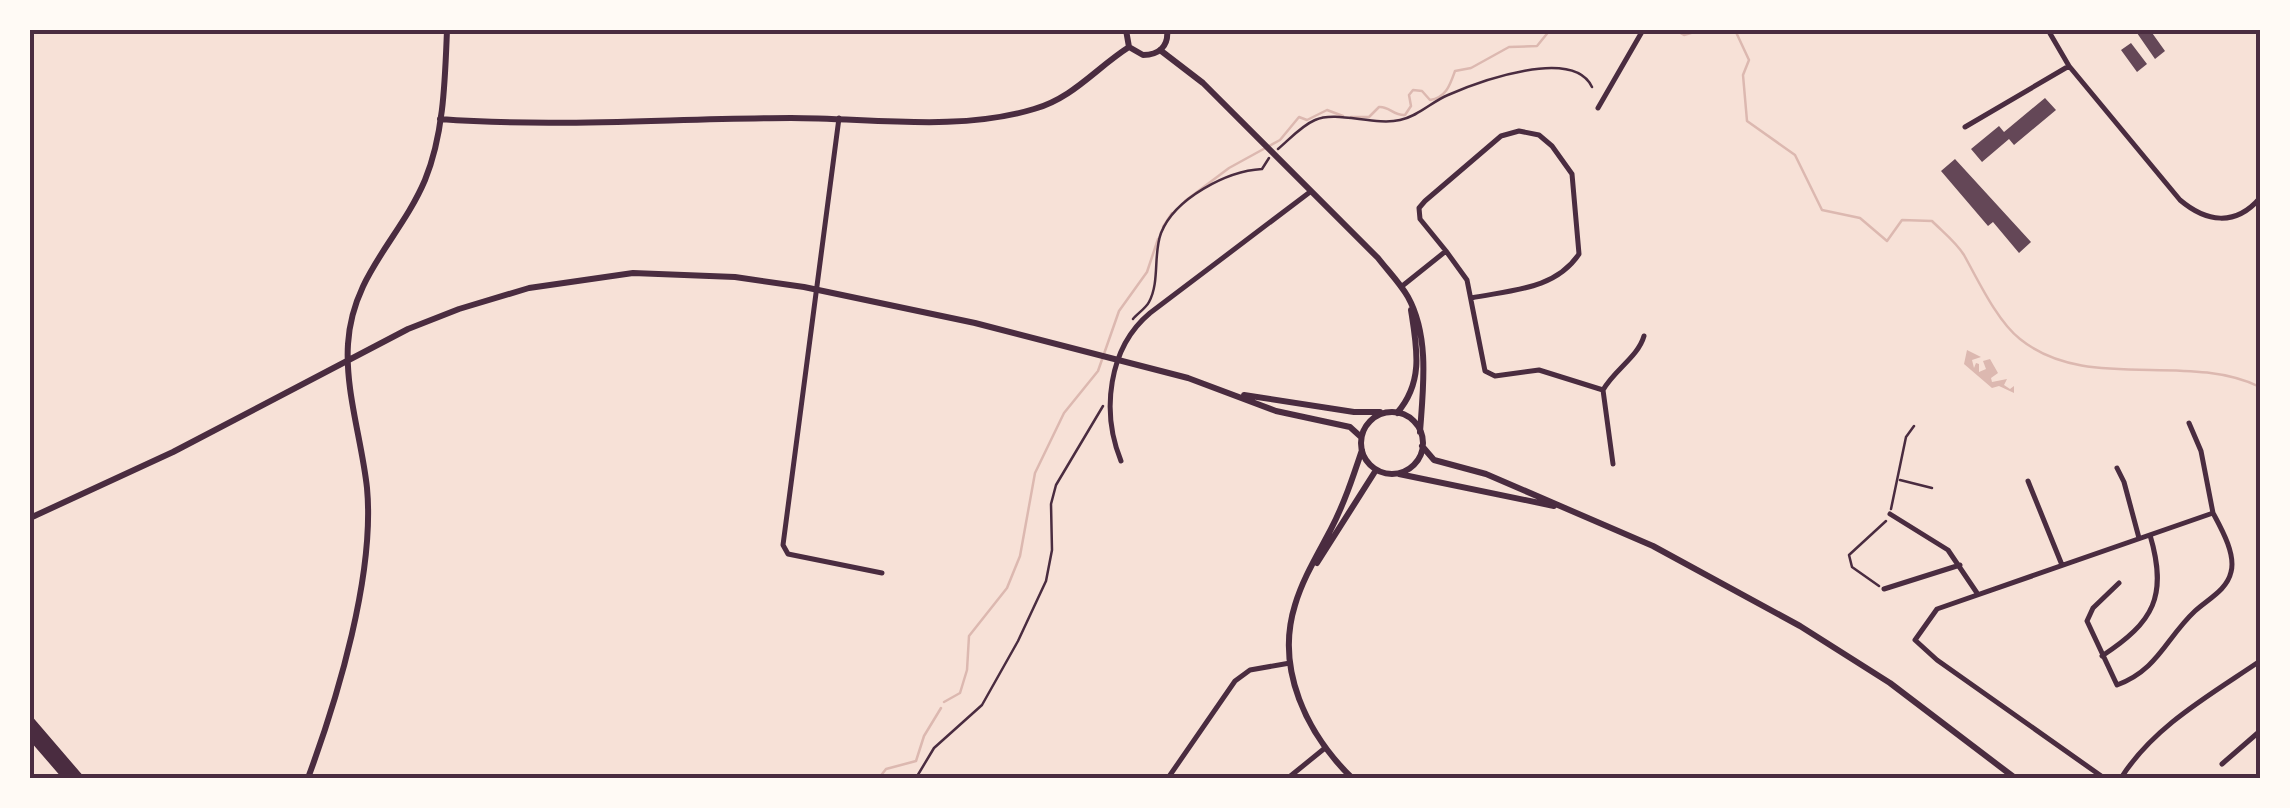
<svg xmlns="http://www.w3.org/2000/svg" width="2290" height="808" viewBox="0 0 2290 808" font-family="Cabin,sans-serif">
<rect width="100%" height="100%" fill="#f7e1d7"/>
<path fill="#dcb8b0" d="M1967,350L1981,357L1972,360L1974,368L1976,363L1979,364V372L1986,369L1983,361L1990,359L1998,373L1991,378L1992,382L2007,379L2004,385L2010,389L2014,386V393L1999,386L1992,388L1964,364Z"/>
<g fill="none" stroke-linecap="round" stroke-linejoin="round">
<path stroke="#dcb8b0" stroke-width="2.5" d="M1675,30L1684,35L1701,30
M1735,30L1749,60L1743,75L1747,121L1795,155L1822,210L1860,218L1887,241L1902,220L1932,221C1943,232 1956,242 1964,255C1978,280 1997,321 2020,339C2087,393 2186,351 2260,387
M1351,117H1369L1379,107C1389,106 1394,116 1405,115L1411,106L1409,95L1413,90L1422,91L1430,100C1446,98 1450,85 1455,71L1471,68L1509,47L1537,46L1550,30
M1185,201L1229,168L1280,140L1299,117L1307,120L1327,110L1343,116
M1163,227L1172,213
M944,702L960,693L967,670L969,636L1007,588L1020,556L1035,473L1064,413L1098,371L1119,311L1147,272L1158,239
M879,778L886,769L916,761L924,736L941,708"/>
</g>
<path fill="#644757" d="M2141,30H2150L2165,51L2155,59L2137,33Z
M2131,43L2147,64L2137,72L2121,50Z
M2045,98L2056,110L2014,145L2009,139L1982,162L1971,149L1999,126L2004,132Z
M1955,159L2031,242L2019,253L1993,222L1988,226L1941,171Z"/>
<g fill="none" stroke-linecap="round" stroke-linejoin="round">
<path stroke="#4a2c40" stroke-width="2.5" d="M1278,149C1290,139 1301,126 1315,120C1336,110 1374,126 1400,120C1419,116 1431,102 1448,95C1480,81 1573,47 1592,87
M1133,319C1137,314 1146,308 1149,302C1160,282 1153,254 1161,233C1175,198 1227,171 1262,169L1269,158
M1900,480L1932,488
M1891,509L1906,437L1914,426
M1879,586L1852,567L1849,555L1886,521
M916,778L934,748L982,705L1018,641L1046,581L1052,550L1051,504L1056,485L1103,406"/>
<path stroke="#4a2c40" stroke-width="5" d="M2048,30L2069,66L2180,200C2206,222 2235,227 2260,198
M1598,108L1643,30
M839,118L783,545L788,554L882,573
M1965,127L2069,66
M1446,251L1420,219L1419,208L1425,201L1501,136L1519,131L1539,135L1552,146L1572,174L1579,254C1555,290 1510,290 1471,298
M1401,287L1446,251L1467,280L1485,371L1495,376L1539,370L1603,390L1613,464
M1603,390C1614,370 1638,357 1644,336
M1121,461C1101,412 1108,348 1150,313L1310,192
M2117,468L2124,482L2139,538
M2028,481L2062,565
M1890,514L1948,550L1977,593
M2119,583L2093,608L2087,621L2117,685C2158,670 2166,638 2195,611C2208,599 2227,590 2231,572C2236,554 2221,528 2213,513
M1884,589L1960,565
M2102,656C2154,622 2168,596 2150,535
M2222,764L2260,731
M1168,778L1235,681L1250,670L1290,663
M1288,778L1325,748
M2104,778L1937,660L1915,640L1937,609L2213,513L2201,451L2189,423
M2121,778C2154,726 2210,695 2260,661"/>
<path stroke="#4a2c40" stroke-width="6" d="M1126,30L1129,47L1143,55C1159,55 1169,46 1167,30
M1160,50L1203,83L1378,258C1388,271 1400,283 1408,297C1430,337 1423,389 1420,432
M440,119C556,128 674,118 791,118C870,118 958,132 1034,109C1073,98 1096,68 1129,47
M1244,395L1354,412H1380
M1361 443a31 31 0 1 1 62 0a31 31 0 1 1-62 0Z
M1397,413C1424,382 1417,348 1411,310
M1422,446L1434,460L1486,474L1653,546L1800,626L1890,683L2015,778
M1399,474L1554,506
M30,518L173,452L408,329L459,309L529,288L633,273L735,277L804,287L975,323L1188,378L1276,411L1350,427L1361,437
M1317,563L1376,470
M308,778C338,697 375,574 367,488C362,441 345,391 348,344C352,275 400,239 425,180C444,134 445,79 447,30
M1352,778C1307,734 1275,669 1295,605C1303,578 1318,554 1331,529C1344,504 1353,477 1362,450"/>
<path stroke="#4a2c40" stroke-width="9" d="M30,721L79,778
M30,734L68,778"/>
</g>
<rect width="2290" height="808" fill="none" stroke="#fffaf5" stroke-width="65"/>
<rect x="32" y="32" width="2226" height="744" fill="none" stroke="#4a2c40" stroke-width="4"/>
</svg>
